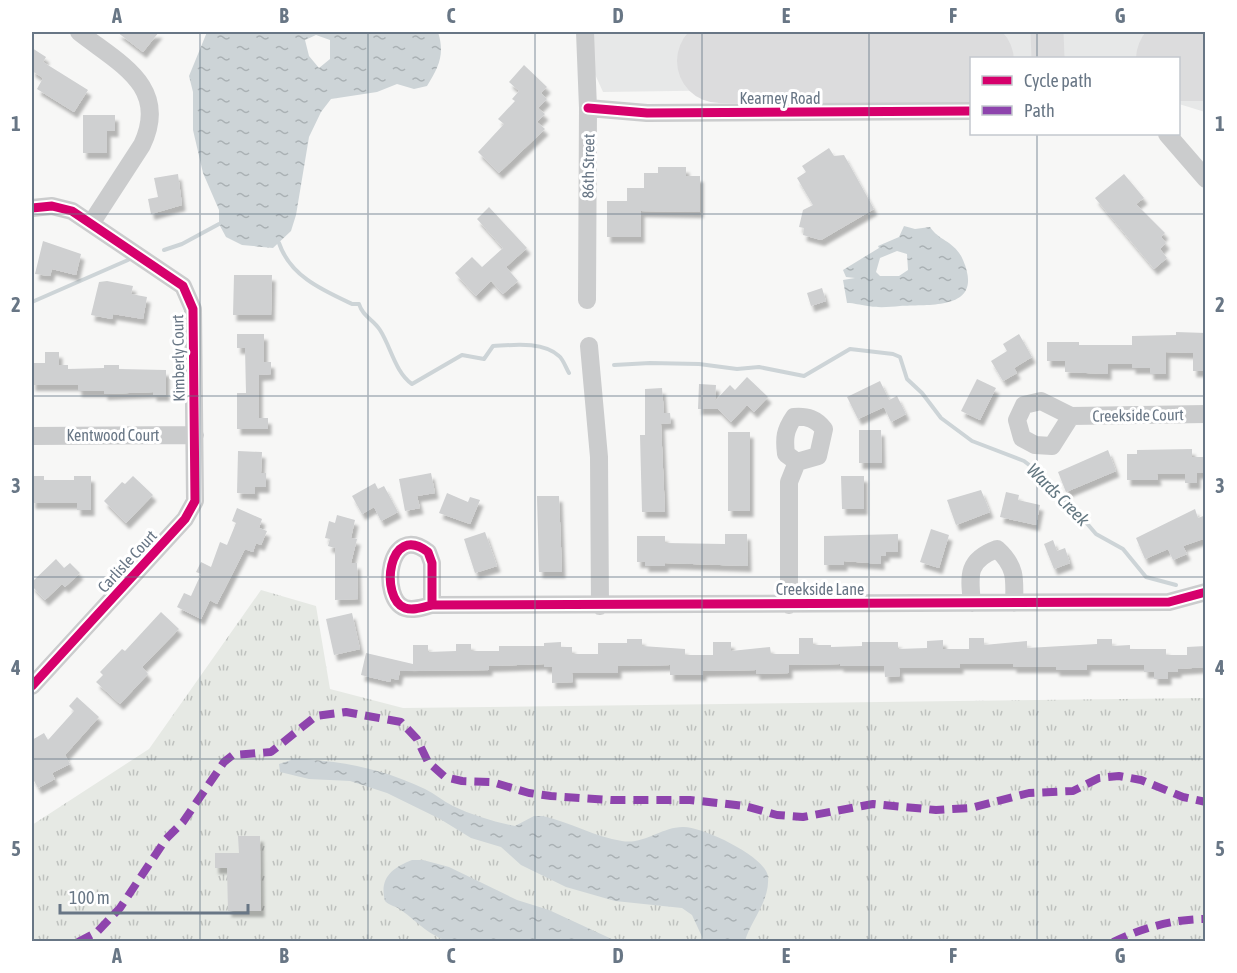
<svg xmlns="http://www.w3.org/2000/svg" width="1237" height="973" viewBox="0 0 1237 973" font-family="'Asap Condensed',sans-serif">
<defs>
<pattern id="grass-tufts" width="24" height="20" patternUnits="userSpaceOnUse" patternTransform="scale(1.5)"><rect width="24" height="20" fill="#e6e9e4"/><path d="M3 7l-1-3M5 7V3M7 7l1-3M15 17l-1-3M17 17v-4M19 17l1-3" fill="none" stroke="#bec1be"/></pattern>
<pattern id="water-ripples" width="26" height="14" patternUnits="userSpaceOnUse" patternTransform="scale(1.5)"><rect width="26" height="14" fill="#cdd4d7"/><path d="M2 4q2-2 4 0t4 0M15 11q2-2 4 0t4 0" fill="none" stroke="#aab1b4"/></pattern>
<filter id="shadow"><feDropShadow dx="3.5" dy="6" stdDeviation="1.5" flood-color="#0004"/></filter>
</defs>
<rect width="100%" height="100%" fill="#f7f7f6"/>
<path fill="#e7e8e8" d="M593,32H1205V112L1179,104L1178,58H972L971,87L603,92L594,72Z"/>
<path fill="url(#grass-tufts)" d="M261,590L316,606L330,689L403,708L1205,698V941L32,942V825L149,749Z"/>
<path fill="url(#water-ripples)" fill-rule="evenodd" d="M207,32H438C445,54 439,67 427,86L414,89L397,84L377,92L331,99L321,112L309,137L296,215L291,231L273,248L242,245L226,237L219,224V210L203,173L193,130V92L189,76ZM316,35L330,40V59L319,68L309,56L305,40Z
M904,226L915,229L930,227C939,241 955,241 963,260C985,311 930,304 900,306C890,307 878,308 868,306C859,305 855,303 847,303L843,280L855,278L846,277L843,270L879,248L878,246L899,237ZM897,251L907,254L908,270L899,276H880L876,272L880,258Z
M294,759C340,760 383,769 425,789C435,794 443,801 453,806C472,815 494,822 515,826L534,816H543C570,822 595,837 622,841C644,845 663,826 684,827C703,827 767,857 768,877C770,901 751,920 745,941H704L692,915L682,908L615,901L566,887L521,865L501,847L471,838L440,819L387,793L350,781L309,779L280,772L279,764Z
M412,860H423L449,867L517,900L549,910L616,941L451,942C429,936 419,923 401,910C396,906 390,906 385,901C379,878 392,868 412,860Z"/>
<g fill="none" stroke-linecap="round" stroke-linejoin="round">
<path stroke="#cdd4d7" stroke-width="4" d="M279,243C290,276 322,290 352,304H359C363,317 373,319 380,330C391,347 395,372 412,384L462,355L484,359L493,346C513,345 542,341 559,356C563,359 566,368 569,373
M164,250L182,244L219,224
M32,302L128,260
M614,365L650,363L699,364L737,369L759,367L804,376L850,349L893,354L900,357L907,379L922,393L941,418L972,441L1024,461L1041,474L1050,489L1072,506L1096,534L1123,549L1146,577L1176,585"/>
<path stroke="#dcdcdd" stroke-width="33" d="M925,32V62
M1047,32L1048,58"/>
<path stroke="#dcdcdd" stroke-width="84" d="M1178,59H1206
M719,61H972"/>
</g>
<path fill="#cfd0d1" filter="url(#shadow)" d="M117,32H159L143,52Z
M32,48L46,57L43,62L88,90L74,112L37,89L43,78L32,71Z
M524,65L547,87L541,93L547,99L538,108L545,114L537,122L545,129L499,173L478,152L504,124L498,119L515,101L512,99L519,91L509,82Z
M83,115H115V131H107V153H83Z
M829,148L834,156L844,155L874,209L821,240L803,235L804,228L799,227L803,210L813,205L797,178L806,172L802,166Z
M658,167H686V176H700V212L641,211V237H607V201H627V188H644V173H658Z
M178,174L182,205L151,214L148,199L158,197L154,178Z
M1124,174L1144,198L1136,204L1165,233L1161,237L1166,243L1160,249L1167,258L1154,269L1095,198Z
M489,207L527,248L506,267L518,281L503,294L491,281L476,296L455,273L472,257L482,267L503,248L477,219Z
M43,241L81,254L76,275L52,269L50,276L35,274Z
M234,275H272L271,315H233Z
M107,281L133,286L131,294L147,297L143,319L113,314L112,319L91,315L99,282Z
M822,288L826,301L811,306L807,293Z
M1176,332L1206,333V371H1193V353L1166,352V374H1150V368H1132V364H1108V374L1065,372V361H1047V342H1079V345H1132V336L1176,335Z
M237,334H264V362H271V374L259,375V418H268V429H237V393H246L245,348H237Z
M1019,334L1032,357L1014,368L1017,373L1003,381L991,361L1007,351L1003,344Z
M45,352H59V365H68V369L104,368V365H119V369L166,370V395H153V392L104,394V391H78V385H32V363H45Z
M747,377L768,397L754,412L747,405L731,422L718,409H698L699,384L716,385L715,401L730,385L735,390Z
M977,379L996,388L980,420L961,411Z
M880,381L889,400L897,396L906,414L891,422L884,407L858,419L847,397Z
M662,388L664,413H670L671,423L661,424L665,512H642L640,435H645V389Z
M859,430H881L882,463H859Z
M728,432H750V511H728Z
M1192,449V457H1206V473H1197V483H1185V474H1157L1158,480H1127V454H1137V450Z
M1108,450L1116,471L1066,492L1058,472Z
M238,451L262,452L261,473H266V487H255V494L237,493Z
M431,473L435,493L417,496L420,508L405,511L399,479Z
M32,476H44V480H74V476H91V510H77V503H32Z
M133,476L153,495L126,523L104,501L122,482L125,484Z
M841,476H864V509H842Z
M375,483L378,489L384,486L398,512L381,521L374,507L362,514L352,496Z
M981,490L990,512L956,525L947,500Z
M1006,492L1019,495L1018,500L1040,505L1036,525L1000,517Z
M447,493L468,502L470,497L480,500L470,524L439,513Z
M537,496H559L562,572H539Z
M237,508L262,519L259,528L267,531L261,545L256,543L253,552L245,549L217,604L210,600L201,619L177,607L184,593L191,596L201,574L196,572L201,562L211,567L220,542L227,545L236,523L232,521Z
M1195,509L1198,518L1206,515V538L1183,546L1187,554L1173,560L1168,549L1145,559L1136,538Z
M337,515L355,520L351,538L357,539L351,563H357L358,599L335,600V548L328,546L330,539L325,538L329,521L335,523Z
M931,529L949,535L939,568L920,562Z
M485,532L497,566L475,573L464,539Z
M725,534H747L748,566L665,563V566H645V562H637V536H665V543L725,544Z
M898,534V552H886V556H881V564L844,561V565H824V536Z
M1053,540L1057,551L1065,548L1070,563L1054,569L1044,544Z
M56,559L64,568L70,563L80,573L65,587L62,584L45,600L32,586V582Z
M161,612L179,629L142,667L148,674L120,704L96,682L103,675L100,672L122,649L125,651Z
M352,613L360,649L334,655L326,619Z
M799,638H813V645H831V647L862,646V642H898V649L927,648V641L943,640V649H969V638H984V645L1027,641V648L1097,644V639H1112V646L1130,645V649H1166V655H1187V647L1206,646V667L1178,669V672H1168V679H1154V672H1144V665H1087V670H1056V667H1013V664H960V668H899L900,676L885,677L884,666H840V664L789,665V673L756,674V670L703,671V675H670V665L618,666V673H572L573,682L552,683V667H544V664L489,666V670L400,671L398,680L391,678L390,682L361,675L366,653L413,664V645H428V652L456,651V644H471V651H499V646H544V643L561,642V647H572V654H598V643H627V639H642V646L685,649V655H713V642H731V651L770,647L771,654H799Z
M77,697L99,717L65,755L70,764L52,773L55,779L38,788L32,777V740L44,733L48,740L74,711L69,706Z
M238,836H260L261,911H228L227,868H215V853H239Z"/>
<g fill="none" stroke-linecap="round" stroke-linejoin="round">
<path stroke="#cbcccd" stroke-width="18" d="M79,32C118,63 170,86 142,145L92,222
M585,32L588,108L587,300
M588,108L647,113L972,111
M1167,134L1206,179
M32,208L52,206L72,211L183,286L193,309L195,501L185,519L32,686
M589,346L599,457L600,606
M1071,416L1052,446L1035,445L1022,438L1017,420L1024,405L1041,401L1071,416L1206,414
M32,436L195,435
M972,603C969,575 967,560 997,549C1016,566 1015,579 1014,603
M432,605V563L428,552C388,521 379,599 405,608C414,611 423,607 432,605L1169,602L1206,592
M789,605V482L797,462L818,456L824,429C816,419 808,416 794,417C785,430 784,438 786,454L797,462"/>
<path stroke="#8e44ad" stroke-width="8" stroke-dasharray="15 8" stroke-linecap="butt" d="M78,942L97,932L120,908L166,839L183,822L224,762L233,755L271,752L316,716L346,712L401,722L417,739L428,762L445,777L462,781L492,782L529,793L551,796L611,800H690L745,806L777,815L803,817L873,804L936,810L971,808L1029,793L1073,791L1099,778L1119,776L1141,780L1183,797L1206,802
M1113,942C1142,928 1173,919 1206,919"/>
<defs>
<path id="cycleway" d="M588,108L647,113L972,111
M32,208L52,206L72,211L183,286L193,309L195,501L185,519L32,686
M432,605V563L428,552C388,521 379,599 405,608C414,611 423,607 432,605L1169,602L1206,592"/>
</defs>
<use href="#cycleway" stroke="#fff" stroke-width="13"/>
<use href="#cycleway" stroke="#d6006c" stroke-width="9"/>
</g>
<path fill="none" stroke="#687685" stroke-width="1.5" stroke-opacity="0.55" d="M200,32V942M368,32V942M535,32V942M702,32V942M869,32V942M1037,32V58M1037,134V942M32,214H1206M32,396H1206M32,577H1206M32,759H1206"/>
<g text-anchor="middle" stroke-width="6" stroke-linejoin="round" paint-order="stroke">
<g font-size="16" fill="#687685" stroke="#fff">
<text x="780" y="104">Kearney Road</text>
<text transform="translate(588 166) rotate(-89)" y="6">86th Street</text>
<text transform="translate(178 358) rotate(-91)" y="6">Kimberly Court</text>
<text transform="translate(1138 415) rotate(-1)" y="6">Creekside Court</text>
<text x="113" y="441">Kentwood Court</text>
<text transform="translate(127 561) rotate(-47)" y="6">Carlisle Court</text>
<text x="820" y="595">Creekside Lane</text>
</g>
<g font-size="18" font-style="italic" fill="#637781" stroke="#fff">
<text transform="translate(1058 495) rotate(45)" y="6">Wards Creek</text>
</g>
</g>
<rect width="1237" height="973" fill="none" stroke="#ffffff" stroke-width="66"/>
<rect x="970" y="57" width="210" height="78" fill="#ffffff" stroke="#c3c8ce" stroke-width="1.5"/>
<rect x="982" y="76" width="30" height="9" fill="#d6006c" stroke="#c3c8ce" stroke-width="1.5"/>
<text x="1024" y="87" font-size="18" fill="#687685">Cycle path</text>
<rect x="982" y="106" width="30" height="9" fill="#8e44ad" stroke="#c3c8ce" stroke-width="1.5"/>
<text x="1024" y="117" font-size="18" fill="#687685">Path</text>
<path d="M60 904v9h188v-9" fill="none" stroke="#687685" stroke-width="3"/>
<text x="69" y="904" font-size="18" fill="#687685" stroke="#ffffff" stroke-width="4.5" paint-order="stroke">100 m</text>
<rect x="33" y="33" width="1171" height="907" fill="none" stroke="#687685" stroke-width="2"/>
<g font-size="20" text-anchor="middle" font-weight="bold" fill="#687685">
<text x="117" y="23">A</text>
<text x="284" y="23">B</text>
<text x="451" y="23">C</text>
<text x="618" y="23">D</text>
<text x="786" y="23">E</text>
<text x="953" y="23">F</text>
<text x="1120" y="23">G</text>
<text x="16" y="131">1</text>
<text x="1220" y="131">1</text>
<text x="16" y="312">2</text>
<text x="1220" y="312">2</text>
<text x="16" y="493">3</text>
<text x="1220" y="493">3</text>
<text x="16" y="675">4</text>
<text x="1220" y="675">4</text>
<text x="16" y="856">5</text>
<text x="1220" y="856">5</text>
<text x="117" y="963">A</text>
<text x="284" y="963">B</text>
<text x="451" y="963">C</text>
<text x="618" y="963">D</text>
<text x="786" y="963">E</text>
<text x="953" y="963">F</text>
<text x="1120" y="963">G</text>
</g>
</svg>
